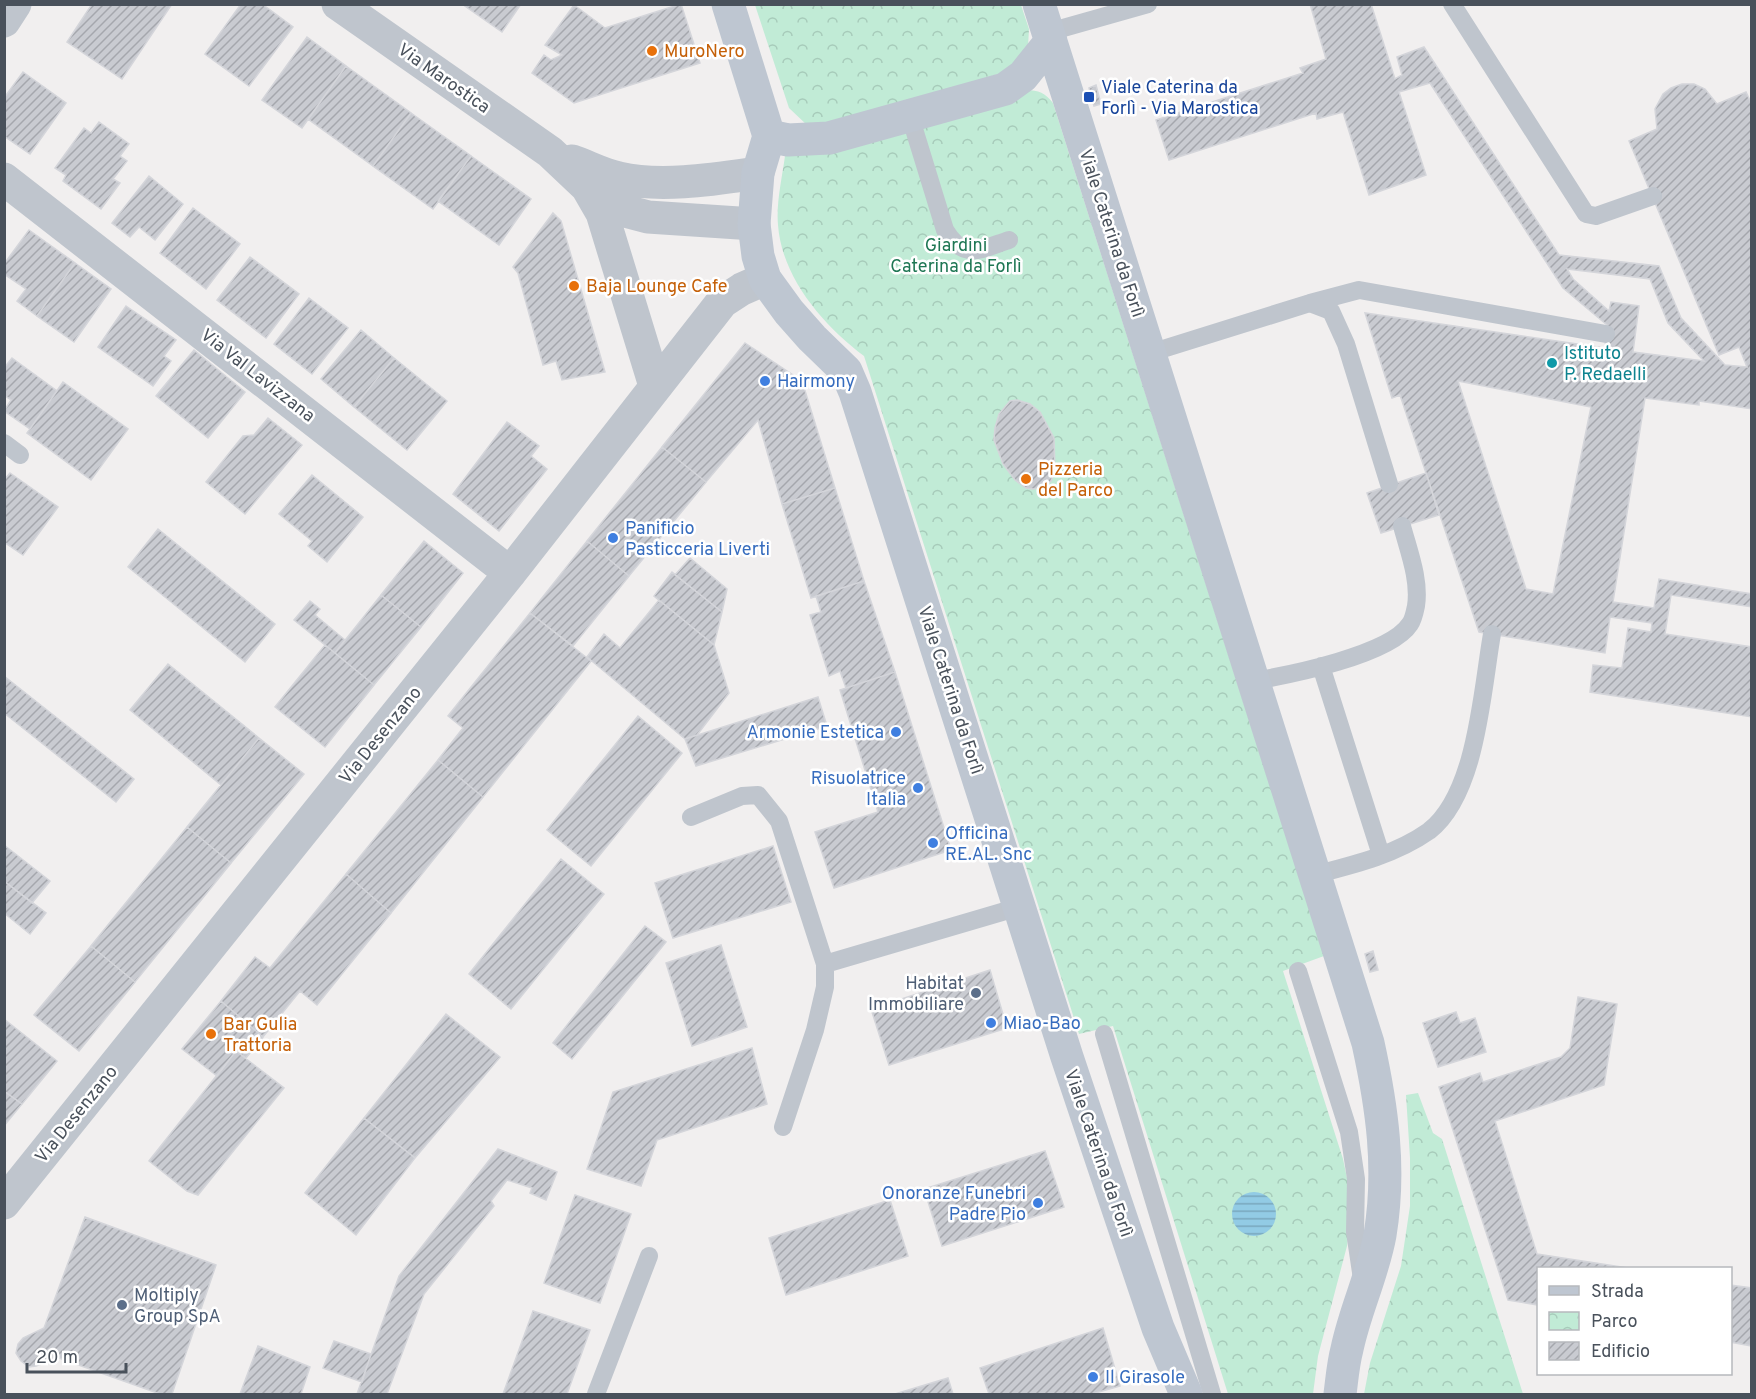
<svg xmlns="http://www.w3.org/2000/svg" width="1756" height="1399" viewBox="0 0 1756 1399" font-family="Overpass,sans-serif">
<defs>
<pattern id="park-crowns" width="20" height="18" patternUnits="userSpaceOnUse" patternTransform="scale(1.5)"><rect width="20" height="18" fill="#c1ebd6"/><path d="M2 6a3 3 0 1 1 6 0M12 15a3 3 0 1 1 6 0" fill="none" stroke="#a7cbba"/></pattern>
<pattern id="water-rules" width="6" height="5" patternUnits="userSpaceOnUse" patternTransform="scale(1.5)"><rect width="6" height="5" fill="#92cbe5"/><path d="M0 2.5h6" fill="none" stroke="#79a7bd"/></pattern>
<pattern id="building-hatch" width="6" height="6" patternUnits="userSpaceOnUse" patternTransform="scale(1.5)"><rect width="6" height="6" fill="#c9cbd1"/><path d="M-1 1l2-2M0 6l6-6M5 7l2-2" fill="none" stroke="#a5a7ad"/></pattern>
</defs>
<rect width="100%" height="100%" fill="#f1efef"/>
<path fill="url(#park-crowns)" d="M755,5H1021L1029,29L1028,47L1005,72L821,128L808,126L789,108Z
M1026,90C1039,90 1045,93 1053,103L1324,956L1283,971L1343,1159L1351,1197L1350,1224L1347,1246L1318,1356L1313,1394H1228L1113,1026L1079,1034L864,356C823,325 782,278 778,225C776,203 782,178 785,156Z
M1418,1093L1433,1133L1442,1139L1523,1394H1364L1370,1363L1401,1266L1410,1206V1158L1406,1095Z"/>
<path fill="url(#water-rules)" d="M1232 1214a22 22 0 1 1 44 0a22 22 0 1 1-44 0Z"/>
<path fill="url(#building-hatch)" stroke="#d4d5da" stroke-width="1.5" fill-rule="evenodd" d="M92,4H172L122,79L67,42Z
M241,4H262L293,27L249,86L205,54Z
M462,4H521L502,32Z
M681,4L700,63L574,103L532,73L544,55L551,60L562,55L545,45L574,5L605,28Z
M1310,4H1371L1395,79L1402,75L1397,57L1424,47L1559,255L1659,266L1681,318L1725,365L1747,367L1739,347L1719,355L1629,141L1657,129L1655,109L1663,94L1671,88L1682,84H1694L1705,89L1717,104L1746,92L1752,105V409L1699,401V405L1645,398L1613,602L1654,608L1659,579L1752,594V607L1671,595L1665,634L1752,647V717L1590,692L1593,665L1622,668L1628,628L1651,632L1652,623L1610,617L1605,653L1479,632L1400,395L1392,398L1365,313L1605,348L1607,325L1563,288L1430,83L1399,92L1426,175L1369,195L1343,112L1317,119L1316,113L1169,160L1156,120L1303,73L1300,68L1326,59ZM1567,269L1650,279L1668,323L1704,361L1633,352L1639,306L1611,302L1609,311L1573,279ZM1458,381L1591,407L1553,594L1526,589Z
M307,37L346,66L302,128L262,100Z
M346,66L411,113L373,166L308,119Z
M23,72L66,103L30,154L4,136V98Z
M1096,85L1101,104L1094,106L1089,88Z
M411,113L471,156L433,209L373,166Z
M99,122L129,144L120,156L127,161L113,179L120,183L101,209L63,181L66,175L55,168L84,128L91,133Z
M471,156L531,199L499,245L438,201Z
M149,176L183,204L155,240L139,227L130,237L112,223Z
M193,208L240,244L206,289L160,253Z
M553,213L561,221L605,372L562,380L556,361L543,365L518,273L513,267Z
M29,230L75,263L37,316L17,301L26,289L4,274V264Z
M250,257L299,294L266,338L217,300Z
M75,263L111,289L74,342L37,316Z
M309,298L348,328L312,374L274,344Z
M126,306L176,340L164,356L171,361L153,386L98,347Z
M361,330L394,358L354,407L321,379Z
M745,343L802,381L835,488L782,504L758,420L706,482L662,447Z
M194,350L245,392L208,438L156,396Z
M12,358L57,391L30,429L4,411L11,400L4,395V368Z
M394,358L447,401L407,450L354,407Z
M63,382L128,429L91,480L27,433Z
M1017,400L1030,404L1040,412L1054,438L1055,471L1051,481L1044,487L1033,489L1026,488L1015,480L1003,464L994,440L995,428L999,414L1010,401Z
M268,418L302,445L245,514L206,482L243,436L254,435Z
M507,422L539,446L531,456L547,469L499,531L453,494Z
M662,447L706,482L629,576L587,541Z
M10,473L58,507L23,555L4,542V480Z
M1426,473L1439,515L1381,533L1367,493Z
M312,475L363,517L327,562L308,546L312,541L279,514Z
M835,488L864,581L811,598L782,504Z
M158,529L275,624L245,662L128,567Z
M424,541L463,573L421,627L381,595Z
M587,541L629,576L573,646L530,613Z
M690,558L727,589L722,612L675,575Z
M672,572L722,612L714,645L654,596Z
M864,581L895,672L846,688L840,671L829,676L810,615L821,612L816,596Z
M381,595L421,627L374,685L335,653Z
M659,600L714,645L729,693L697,735L685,739L587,657L604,634L620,648Z
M310,601L320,609L315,615L345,640L335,653L294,620Z
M530,613L591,661L483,797L438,760L463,728L448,716Z
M325,645L374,685L325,747L275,707Z
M168,664L259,738L221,785L130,710Z
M895,672L951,850L834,888L815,832L878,812L840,690Z
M4,676L134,779L116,802L4,713Z
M818,697L827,726L696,766L685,739Z
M638,716L682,753L591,866L547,830Z
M259,738L304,774L231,863L187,827Z
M438,760L483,797L391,913L346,874Z
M187,827L231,863L135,982L91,946Z
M4,845L50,881L32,903L4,881Z
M773,846L791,902L673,938L655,883Z
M561,859L604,894L511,1009L469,974Z
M346,874L391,913L317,1005L300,991L263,1037L221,1001L255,957L270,968Z
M4,881L46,913L30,934L4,913Z
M645,926L666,942L572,1059L553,1043Z
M721,945L747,1027L692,1046L666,963Z
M91,946L135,982L79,1051L34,1015Z
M1373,951L1378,970L1370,972L1365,954Z
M990,970L1007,1028L889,1065L871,1009Z
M1578,997L1617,1004L1604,1085L1495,1121L1537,1254L1628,1268H1538V1305L1508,1300L1439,1087L1480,1073L1483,1082L1561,1057L1570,1048Z
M221,1001L263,1037L246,1058L236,1051L217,1076L182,1049Z
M1456,1012L1460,1023L1475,1018L1486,1052L1438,1067L1423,1023Z
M446,1014L500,1057L415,1158L364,1118Z
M4,1019L57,1061L22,1104L4,1091Z
M752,1048L767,1104L657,1140L641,1186L587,1169L613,1092Z
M236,1051L284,1088L198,1195L187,1191L149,1161Z
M4,1091L22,1104L4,1126Z
M364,1118L415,1158L356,1235L305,1193Z
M498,1149L557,1172L546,1200L530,1193L532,1188L507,1180L491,1201L494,1206L424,1294L387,1394H357L399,1276Z
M1045,1151L1064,1207L942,1246L924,1189Z
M575,1195L631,1214L600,1303L544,1283Z
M890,1200L908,1256L786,1295L769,1238Z
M85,1217L216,1265L172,1394H160L59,1358L36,1366L29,1367L21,1361L16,1353L18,1344L23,1338L44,1328Z
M1730,1285L1752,1288V1346L1730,1342Z
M533,1311L590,1330L567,1394H503Z
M1103,1328L1120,1386L1092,1394H989L980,1368Z
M334,1341L371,1354L362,1382L323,1368Z
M258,1346L310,1367L301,1394H240Z
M948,1378L953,1394H895Z"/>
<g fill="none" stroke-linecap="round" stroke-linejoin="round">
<path stroke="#bfc5cd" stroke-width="18" d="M1452,4L1586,214L1596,216L1653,196
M1049,32L1148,4
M910,116L945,230C964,261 979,250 1009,240
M1310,303L1359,290L1606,334
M1150,353L1310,303L1331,311L1346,344L1389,484
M4,443L20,455
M1321,666L1381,855
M1253,681C1289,675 1390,655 1410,624C1413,620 1415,611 1416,606C1420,580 1409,552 1402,526
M691,817L742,796L758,795L779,821L825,964
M1314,875C1353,865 1395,855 1429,831C1477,794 1482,690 1492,634
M1298,971L1349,1132L1356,1179L1355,1232L1362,1279
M1104,1034L1212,1394
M783,1127L815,1030L825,987V964L1019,907
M596,1394L649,1256"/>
<path stroke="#bfc5cd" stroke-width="33" d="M338,4L550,152L587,187L611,203L629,212L648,217L754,224
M4,21L15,4
M572,161C587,166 603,175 619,178C661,188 716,179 758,173
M4,179L510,573
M587,187L602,213L655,386
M4,1203L510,573L722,302L742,289L765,279"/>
<path stroke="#bec6d1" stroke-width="33" d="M728,4L769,136L758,173L754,224L758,256L765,279L789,312L812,338L846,371L855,392L1067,1057L1158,1328L1186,1394
M1039,4L1368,1043C1382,1107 1391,1169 1380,1235C1373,1274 1355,1310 1347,1349C1343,1364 1342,1379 1340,1394
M769,136L788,140L829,138L1005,89L1023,76L1051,41"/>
</g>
<g fill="#e8710a" stroke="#fff" stroke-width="2">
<circle cx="652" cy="51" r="6"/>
<circle cx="574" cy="286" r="6"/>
<circle cx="1026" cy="479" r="6"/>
<circle cx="211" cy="1034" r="6"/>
</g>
<rect fill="#1a4fb4" stroke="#fff" stroke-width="2" x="1083" y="91" width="12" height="12" rx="3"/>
<circle fill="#0f9aa8" stroke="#fff" stroke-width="2" cx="1552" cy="363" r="6"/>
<g fill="#3f7fe0" stroke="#fff" stroke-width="2">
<circle cx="765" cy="381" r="6"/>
<circle cx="613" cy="538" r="6"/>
<circle cx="896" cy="732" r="6"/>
<circle cx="918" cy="788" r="6"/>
<circle cx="933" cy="843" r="6"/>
<circle cx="991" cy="1023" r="6"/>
<circle cx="1038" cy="1203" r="6"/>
<circle cx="1093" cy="1377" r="6"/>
</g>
<g fill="#5c6f8a" stroke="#fff" stroke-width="2">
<circle cx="976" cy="993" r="6"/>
<circle cx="122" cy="1305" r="6"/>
</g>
<g text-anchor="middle" stroke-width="5" stroke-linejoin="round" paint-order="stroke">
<g font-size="18" fill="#c56008" stroke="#fff" text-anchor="start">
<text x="664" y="57">MuroNero</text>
<text x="586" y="292">Baja Lounge Cafe</text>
<text x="1038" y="475">Pizzeria<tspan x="1038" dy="21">del Parco</tspan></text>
<text x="223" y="1030">Bar Gulia<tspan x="223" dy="21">Trattoria</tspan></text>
</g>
<g font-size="18" fill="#49515b" stroke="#fff">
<text transform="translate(444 78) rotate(35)" y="6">Via Marostica</text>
<text transform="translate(1112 233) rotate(72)" y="6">Viale Caterina da Forlì</text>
<text transform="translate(258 375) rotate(38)" y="6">Via Val Lavizzana</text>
<text transform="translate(951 690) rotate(72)" y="6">Viale Caterina da Forlì</text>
<text transform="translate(380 735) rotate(-51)" y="6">Via Desenzano</text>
<text transform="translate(76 1114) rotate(-51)" y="6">Via Desenzano</text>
<text transform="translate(1099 1153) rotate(71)" y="6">Viale Caterina da Forlì</text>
</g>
<g font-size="18" fill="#164399" stroke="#fff" text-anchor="start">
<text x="1101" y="93">Viale Caterina da<tspan x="1101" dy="21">Forlì - Via Marostica</tspan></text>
</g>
<g font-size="18" fill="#1f7754" stroke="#fff">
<text x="956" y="251">Giardini<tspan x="956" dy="21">Caterina da Forlì</tspan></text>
</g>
<g font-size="18" fill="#0d838f" stroke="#fff" text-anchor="start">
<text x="1564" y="359">Istituto<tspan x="1564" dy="21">P. Redaelli</tspan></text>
</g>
<g font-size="18" fill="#366cbe" stroke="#fff" text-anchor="start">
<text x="777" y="387">Hairmony</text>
<text x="625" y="534">Panificio<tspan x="625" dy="21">Pasticceria Liverti</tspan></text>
<text x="884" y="738" text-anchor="end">Armonie Estetica</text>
<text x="906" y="784" text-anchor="end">Risuolatrice<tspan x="906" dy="21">Italia</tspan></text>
<text x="945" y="839">Officina<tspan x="945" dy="21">RE.AL. Snc</tspan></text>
<text x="1003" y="1029">Miao-Bao</text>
<text x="1026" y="1199" text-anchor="end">Onoranze Funebri<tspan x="1026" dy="21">Padre Pio</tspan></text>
<text x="1105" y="1383">Il Girasole</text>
</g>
<g font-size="18" fill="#4e5e75" stroke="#fff" text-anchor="end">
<text x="964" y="989">Habitat<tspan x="964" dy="21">Immobiliare</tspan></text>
<text x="134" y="1301" text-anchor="start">Moltiply<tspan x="134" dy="21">Group SpA</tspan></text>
</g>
</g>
<rect width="1756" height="1399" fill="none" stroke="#49515b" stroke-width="12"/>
<rect x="1537" y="1267" width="195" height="108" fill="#ffffff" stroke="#b6b9bd" stroke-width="1.5"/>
<rect x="1549" y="1286" width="30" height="9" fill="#bec6d1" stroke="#b6b9bd" stroke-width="1.5"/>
<text x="1591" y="1297" font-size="18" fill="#49515b">Strada</text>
<rect x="1549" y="1312" width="30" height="18" fill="url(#park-crowns)" stroke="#b6b9bd" stroke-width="1.5"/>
<text x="1591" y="1327" font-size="18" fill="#49515b">Parco</text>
<rect x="1549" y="1342" width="30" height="18" fill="url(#building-hatch)" stroke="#b6b9bd" stroke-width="1.5"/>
<text x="1591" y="1357" font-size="18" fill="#49515b">Edificio</text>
<path d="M27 1363v9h99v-9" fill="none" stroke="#49515b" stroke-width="3"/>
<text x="36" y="1363" font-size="18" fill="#49515b" stroke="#ffffff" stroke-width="4.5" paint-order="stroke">20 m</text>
</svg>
